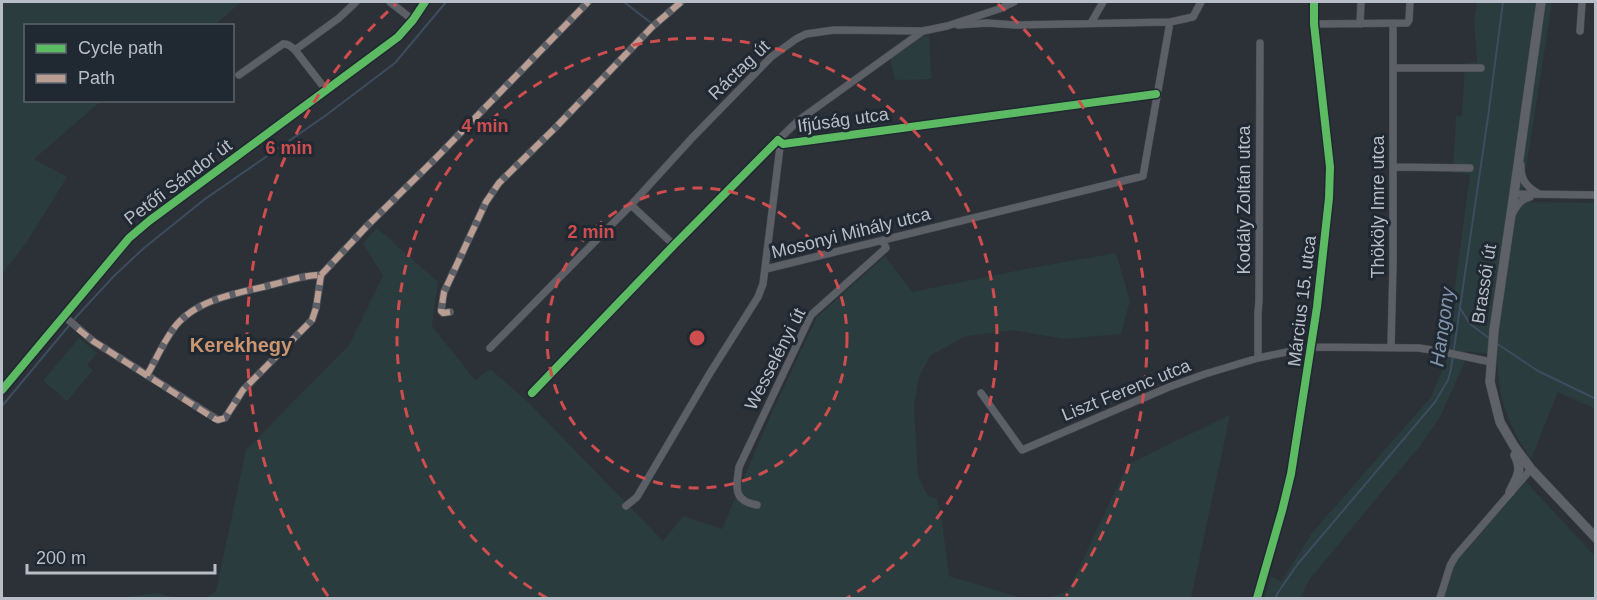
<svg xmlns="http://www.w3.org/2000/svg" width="1597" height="600" viewBox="0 0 1597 600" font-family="Arial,sans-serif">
<rect width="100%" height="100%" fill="#2c3137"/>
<path fill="#2a3c3d" d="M2,2H241L215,25L26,26V100L101,101L34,159L67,177L27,242L2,274Z
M1477,2H1552L1521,202L1595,203V409L1558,392L1531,459C1507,422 1498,400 1497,355L1465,351L1464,364L1439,419L1419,447L1309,580L1300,598H1264L1271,576L1281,582L1312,533L1431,397L1446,362L1447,346L1470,174L1453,173L1456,116H1462L1465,63L1477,62L1474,20Z
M929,34L931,79L895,80L890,59L920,38Z
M377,228L438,282L432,326L475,380L490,369L526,400L663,541L683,516L722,529L773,410L817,317L885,256L912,292L1020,270L1116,253L1130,301L1121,334L1064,339L1013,330L966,336L931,355L919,376L914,406L918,477L928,496L937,499L942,521L949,576L1022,598H205L216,591L246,450L349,345L383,276L363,243Z
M79,338L97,353L87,365L93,370L67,401L43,381Z
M1230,415L1191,598H1036L1051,597L1068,591L1128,464Z
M1526,482L1595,556V598H1442L1452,568L1457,559Z
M158,593L176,598H118Z"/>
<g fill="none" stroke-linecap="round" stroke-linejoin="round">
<path stroke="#3d4c5f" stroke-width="2" d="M624,2L650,22
M1460,308L1470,324L1489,338
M1496,343L1538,371L1596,399
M2,406L77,316L114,276L144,248L205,199L325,116L395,63L446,2
M1276,598L1277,594L1297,565L1435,402L1448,380L1451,369L1488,117L1503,2"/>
<defs>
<path id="minor" d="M390,2L413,20
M1091,23L1103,2
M1314,24L1407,23L1409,20L1410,2
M1360,24L1361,2
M958,25L987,23L1015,25L1170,22L1193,17L1201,2
M1580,31L1582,2
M295,50L339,18L356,2
M1393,68H1481
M239,75L283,44C289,43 291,47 295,50L326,90
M1521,165C1520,180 1527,187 1539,194
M1393,167L1470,168
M1514,194L1596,195
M631,205L674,245
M1513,213C1517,205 1521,199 1530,197
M766,269L1143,176L1170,22
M321,275L367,226L437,157L588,2
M450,312L443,313L441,311L444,292L486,202L499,183L556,127L652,27L681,2
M64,316L93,341L218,420L225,418L243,390L312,320L316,308L321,275
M1391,347L1393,265V23
M490,348L631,205L692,138L771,57L796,39L806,34L834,30L923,31L947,26L999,9L1014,2
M1258,358V312L1259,301L1260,43
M147,375C157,358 165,338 178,323C201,298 240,293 271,285C287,281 304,275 321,275
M2,390L129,238L149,221L398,37L413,20L425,2
M532,393L674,245L778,140L783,144L1156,94
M981,393L1022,450L1169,387L1205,374L1258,358L1311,347L1419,348L1444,352L1491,362
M757,505C733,501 736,488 739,467L811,315L886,248L883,241
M626,506L637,497L710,373L758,297L763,284L780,147L778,140L799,120L923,31
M1257,598L1282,511L1291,474L1317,307L1329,198L1330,167L1314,24V2
M1440,598L1450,566L1455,557L1531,469"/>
<path id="major" d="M1541,2L1514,194L1494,330L1490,382L1500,422L1514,446L1531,469L1596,538
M1510,492C1517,477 1523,471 1515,455"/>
</defs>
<use href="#minor" stroke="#484c50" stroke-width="8"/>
<use href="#major" stroke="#4a4e54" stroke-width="10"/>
<use href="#minor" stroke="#5c6066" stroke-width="7"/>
<use href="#major" stroke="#5e6267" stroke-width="9"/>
<path stroke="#b99d93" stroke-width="6" stroke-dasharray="12 6" stroke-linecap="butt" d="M321,275L367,226L437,157L588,2
M450,312L443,313L441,311L444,292L486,202L499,183L556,127L652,27L681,2
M78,329L93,341L215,419L218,420L225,418L243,390L312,320L316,308L321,275
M147,375C157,358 165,338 178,323C201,298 240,293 271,285C287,281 304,275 321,275"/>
<defs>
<path id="cycleway" d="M2,390L129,238L149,221L398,37L413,20L425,2
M532,393L674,245L778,140L783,144L1156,94
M1257,598L1282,511L1291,474L1317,307L1329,198L1330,167L1314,24V2"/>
</defs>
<use href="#cycleway" stroke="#202832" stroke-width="11"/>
<use href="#cycleway" stroke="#5cba63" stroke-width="8"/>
</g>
<g fill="none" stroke="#ce4e50" stroke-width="3" stroke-dasharray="10 8">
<circle cx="697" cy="338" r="150"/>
<path d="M547 598A300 300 0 1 1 847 598"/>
<path d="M328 596A450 450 0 0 1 396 4M998 4A450 450 0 0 1 1066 596"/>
</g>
<g text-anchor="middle" stroke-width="6" stroke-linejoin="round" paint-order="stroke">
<g font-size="18" fill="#b7bec8" stroke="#202832">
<text transform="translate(739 70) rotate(-44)" y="6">Ráctag út</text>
<text transform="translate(843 120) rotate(-8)" y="6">Ifjúság utca</text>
<text transform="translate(178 182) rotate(-37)" y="6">Petőfi Sándor út</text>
<text transform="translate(1244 200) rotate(-90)" y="6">Kodály Zoltán utca</text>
<text transform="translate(1378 207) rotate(-90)" y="6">Thököly Imre utca</text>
<text transform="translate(851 233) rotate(-14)" y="6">Mosonyi Mihály utca</text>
<text transform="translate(1484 284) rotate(-81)" y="6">Brassói út</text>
<text transform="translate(1302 301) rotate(-83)" y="6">Március 15. utca</text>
<text transform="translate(775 359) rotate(-63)" y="6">Wesselényi út</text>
<text transform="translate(1126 390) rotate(-22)" y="6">Liszt Ferenc utca</text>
</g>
<g font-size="20" font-style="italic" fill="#8295ac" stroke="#202832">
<text transform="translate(1442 327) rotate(-82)" y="7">Hangony</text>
</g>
<g font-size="20" font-weight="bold" fill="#ca9570" stroke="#202832">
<text x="241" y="352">Kerekhegy</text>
</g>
</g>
<circle cx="697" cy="338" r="9" fill="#ce4e50" stroke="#202832" stroke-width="3"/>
<g font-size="18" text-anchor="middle" font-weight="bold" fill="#ce4e50" stroke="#202832" stroke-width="6" stroke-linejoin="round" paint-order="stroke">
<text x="485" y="132">4 min</text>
<text x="289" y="154">6 min</text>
<text x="591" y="238">2 min</text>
</g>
<rect width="1597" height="600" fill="none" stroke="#b7bec8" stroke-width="6"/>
<rect x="24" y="24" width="210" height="78" fill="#202832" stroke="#5c646e" stroke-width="1.5"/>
<rect x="36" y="44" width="30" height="9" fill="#5cba63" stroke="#5c646e" stroke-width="1.5"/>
<text x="78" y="54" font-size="18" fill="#b7bec8">Cycle path</text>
<rect x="36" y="74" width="30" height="9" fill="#b99d93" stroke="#5c646e" stroke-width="1.5"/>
<text x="78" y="84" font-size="18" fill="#b7bec8">Path</text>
<path d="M27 564v9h188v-9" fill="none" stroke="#b7bec8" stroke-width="3"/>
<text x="36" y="564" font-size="18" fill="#b7bec8" stroke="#202832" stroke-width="4.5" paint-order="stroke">200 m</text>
</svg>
